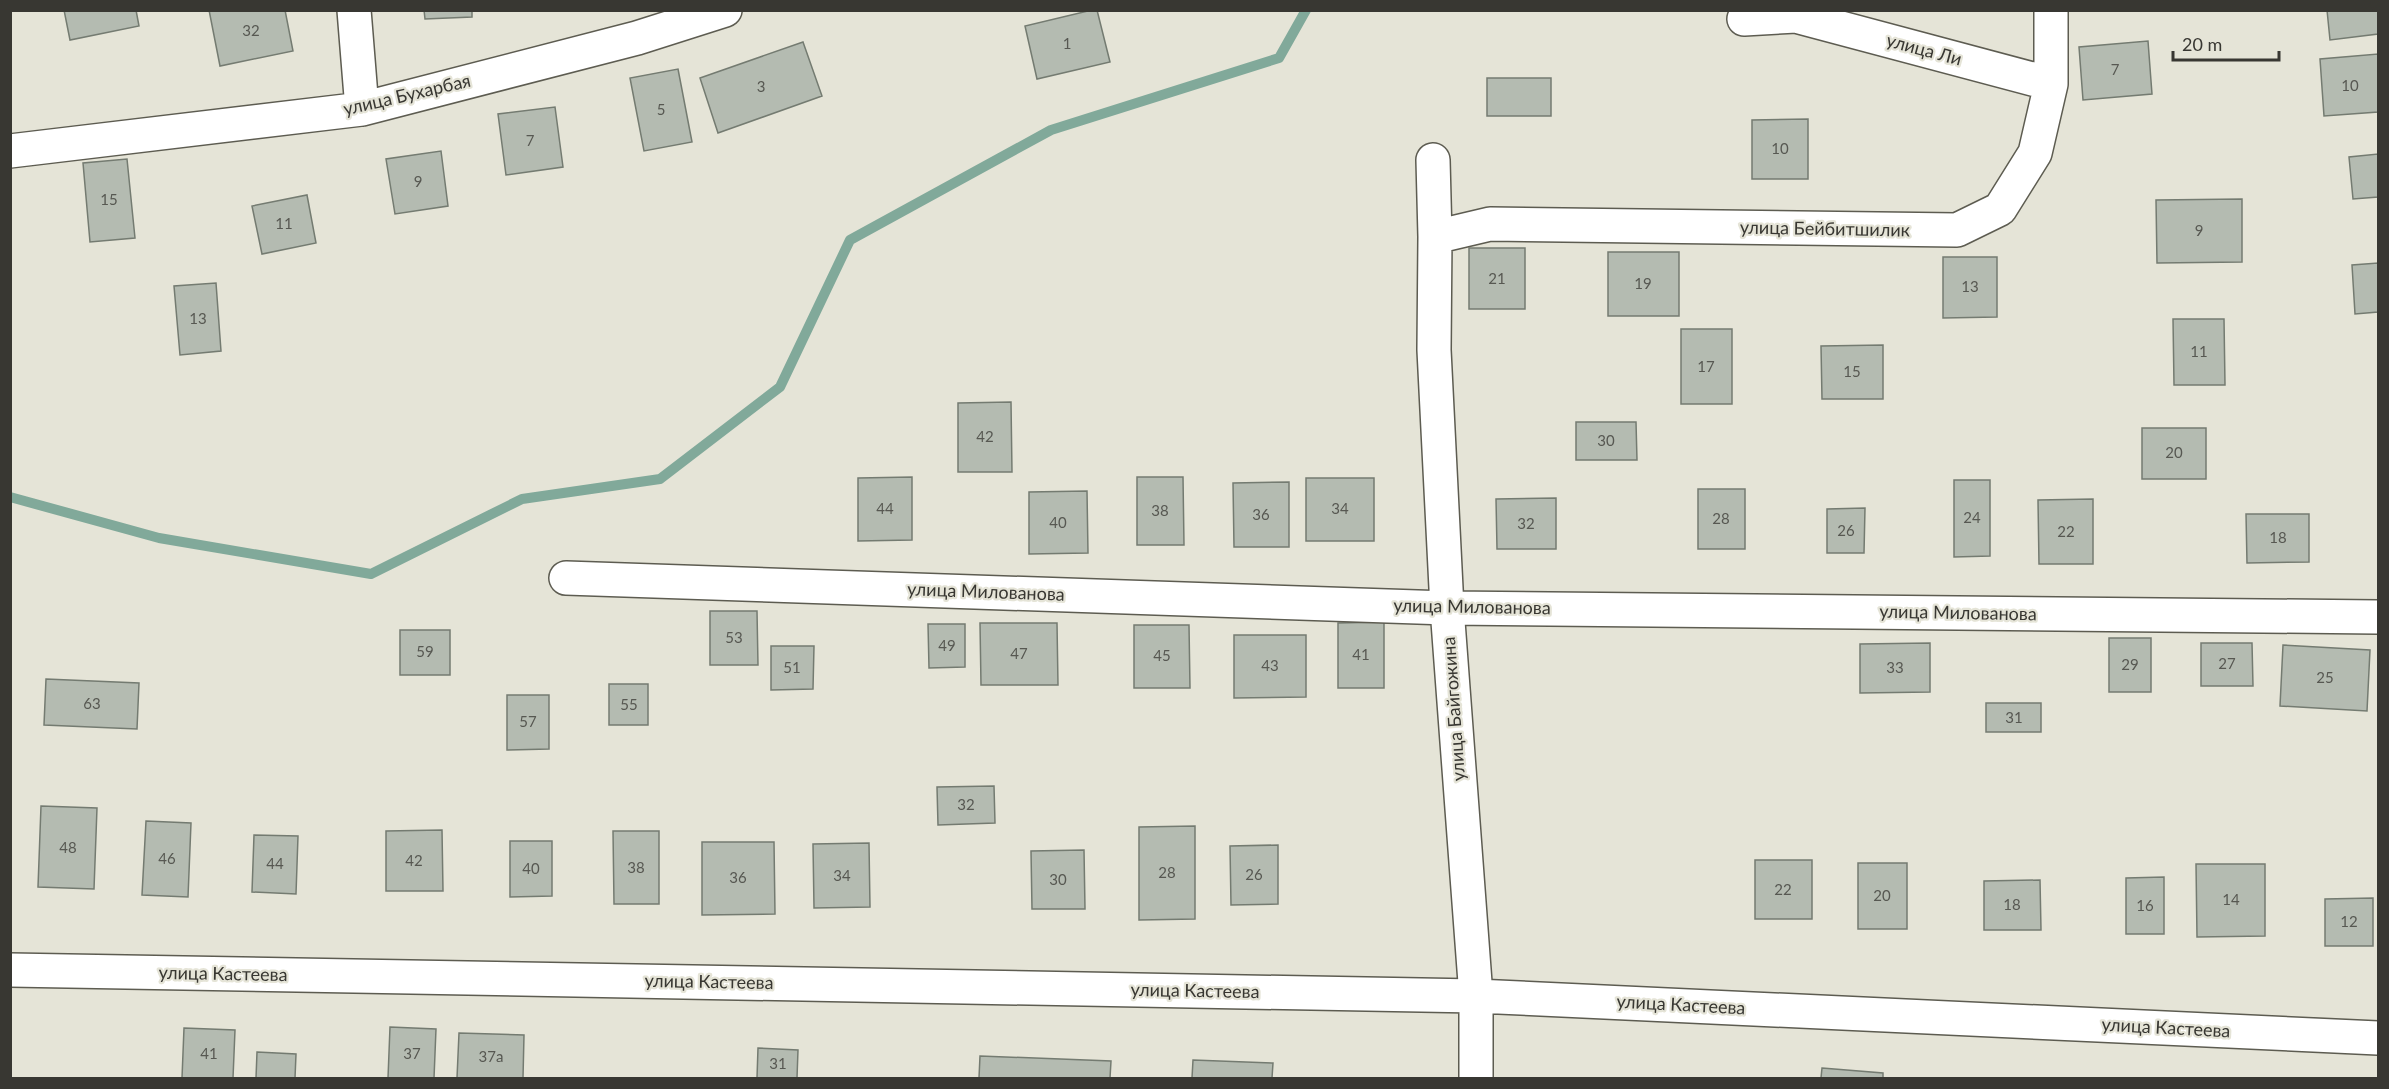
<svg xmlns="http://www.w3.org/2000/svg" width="2389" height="1089" viewBox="0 0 2389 1089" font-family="Lato,sans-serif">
<rect width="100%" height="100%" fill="#e5e4d7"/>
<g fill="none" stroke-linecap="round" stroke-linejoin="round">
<path stroke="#81a99a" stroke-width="10" d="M10,497L159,538L371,574L522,499L660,479L780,387L850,240L1051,130L1279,58L1306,10"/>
</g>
<path fill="#b4bbb1" stroke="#747b71" stroke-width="1.5" d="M64,10H136L139,26L70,40Z
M209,10H285L293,51L220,66Z
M424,10H472V17L425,19Z
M1092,10H1097L1110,62L1037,79L1025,26Z
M2327,10H2378V34L2330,40Z
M2148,41L2152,94L2083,100L2079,47Z
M803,42L822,96L718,133L700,78Z
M2378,54V112L2324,116L2320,59Z
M678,69L692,142L644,151L630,78Z
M1487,78H1551V116H1487Z
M555,107L563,167L506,175L498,114Z
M1808,119V179H1752V120Z
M441,151L448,206L395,214L386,159Z
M2378,154V197L2353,199L2349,157Z
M127,159L135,238L90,242L83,163Z
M307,195L316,243L262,254L252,206Z
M2242,199V262L2157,263L2156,200Z
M1469,248H1525V309H1469Z
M1608,252H1679V316H1608Z
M1943,257H1997V317L1943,318Z
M2378,263V312L2355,314L2352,265Z
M216,283L221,351L180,355L174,286Z
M2173,319H2224L2225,385H2174Z
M1681,329H1732V404H1681Z
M1883,345V399H1822L1821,346Z
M1011,402L1012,472H958V403Z
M1576,422H1636L1637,460H1576Z
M2142,428H2206V479H2142Z
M912,477V540L858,541V478Z
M1137,477H1183L1184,545H1137Z
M1306,478H1374V541H1306Z
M1954,480H1990V556L1954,557Z
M1289,482V547H1234L1233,483Z
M1698,489H1745V549H1698Z
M1087,491L1088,553L1029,554V492Z
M1556,498V549H1497L1496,499Z
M2093,499V564H2039L2038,500Z
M1865,508L1864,553H1827V509Z
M2246,514H2309V562L2247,563Z
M710,611H757L758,665H710Z
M1384,622V688H1338V623Z
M980,623H1057L1058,685H981Z
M928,624H965V667L929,668Z
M1134,625H1189L1190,688H1134Z
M400,630H450V675H400Z
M1234,635H1306V697L1234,698Z
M2109,638H2151V692H2109Z
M1930,643V692L1860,693V644Z
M2201,643H2252L2253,686H2201Z
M2283,645L2370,650L2367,711L2280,706Z
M771,646H814L813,689L771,690Z
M46,679L139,683L137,729L44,725Z
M609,684H648V725H609Z
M507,695H549V749L507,750Z
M1986,703H2041V732H1986Z
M994,786L995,823L938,825L937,787Z
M41,806L97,808L94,889L38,887Z
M146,821L191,823L188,897L142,895Z
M1195,826V919L1139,920V827Z
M442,830L443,891H386V831Z
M613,831H659V904H614Z
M254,835L298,836L296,894L252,892Z
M510,841H552V896L510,897Z
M702,842H774L775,914L702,915Z
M869,843L870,907L814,908L813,844Z
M1278,845V904L1231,905L1230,846Z
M1084,850L1085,909H1032L1031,851Z
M1755,860H1812V919H1755Z
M1858,863H1907V929H1858Z
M2196,864H2265V936L2197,937Z
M2164,877V934H2126V878Z
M2040,880L2041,930H1984V881Z
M2373,898V946H2325V899Z
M390,1027L436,1029L434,1078H388Z
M184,1028L235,1030L233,1078H182Z
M459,1033L524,1035L523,1078H457Z
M758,1048L798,1050L797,1078H757Z
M257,1052L296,1054L295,1078H256Z
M980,1056L1111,1061L1110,1078H979Z
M1193,1060L1273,1063L1272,1078H1192Z
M1822,1068L1883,1073V1078H1821Z"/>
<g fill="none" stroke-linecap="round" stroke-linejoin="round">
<defs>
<path id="minor" d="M354,10L362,109
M1744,19L1796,16L2051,84
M10,151L362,109L637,38L725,10
M1433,160L1435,237L1434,350L1447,608L1476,996V1078
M1435,237L1490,224L1957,230L2000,209L2035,153L2051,84V10
M566,578L1447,608L2378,617
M10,970L1476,996L2378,1038"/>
</defs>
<use href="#minor" stroke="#5d5c51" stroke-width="36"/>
<use href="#minor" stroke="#fff" stroke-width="33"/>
</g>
<g text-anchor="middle" stroke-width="4.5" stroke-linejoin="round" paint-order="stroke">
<g font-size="15" fill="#575852">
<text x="251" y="36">32</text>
<text x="1067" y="49">1</text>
<text x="2115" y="75">7</text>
<text x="2350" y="91">10</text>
<text x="761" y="92">3</text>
<text x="661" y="115">5</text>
<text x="530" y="146">7</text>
<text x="1780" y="154">10</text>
<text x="418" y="187">9</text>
<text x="109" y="205">15</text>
<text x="284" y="229">11</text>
<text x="2199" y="236">9</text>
<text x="1497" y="284">21</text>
<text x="1643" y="289">19</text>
<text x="1970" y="292">13</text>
<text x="198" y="324">13</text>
<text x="2199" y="357">11</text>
<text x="1706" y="372">17</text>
<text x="1852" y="377">15</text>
<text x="985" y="442">42</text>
<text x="1606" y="446">30</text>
<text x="2174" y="458">20</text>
<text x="885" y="514">44</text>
<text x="1340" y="514">34</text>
<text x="1160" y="516">38</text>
<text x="1261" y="520">36</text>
<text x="1972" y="523">24</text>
<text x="1721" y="524">28</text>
<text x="1058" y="528">40</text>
<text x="1526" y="529">32</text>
<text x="1846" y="536">26</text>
<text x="2066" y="537">22</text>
<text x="2278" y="543">18</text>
<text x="734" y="643">53</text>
<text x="947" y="651">49</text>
<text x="425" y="657">59</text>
<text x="1019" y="659">47</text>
<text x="1361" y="660">41</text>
<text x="1162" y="661">45</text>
<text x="2227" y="669">27</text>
<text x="2130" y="670">29</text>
<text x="1270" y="671">43</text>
<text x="792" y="673">51</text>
<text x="1895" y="673">33</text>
<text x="2325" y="683">25</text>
<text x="92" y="709">63</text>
<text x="629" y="710">55</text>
<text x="2014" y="723">31</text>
<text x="528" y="727">57</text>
<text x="966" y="810">32</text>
<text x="68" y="853">48</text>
<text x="167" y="864">46</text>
<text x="414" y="866">42</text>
<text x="275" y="869">44</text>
<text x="636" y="873">38</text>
<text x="531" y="874">40</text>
<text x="1167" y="878">28</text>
<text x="1254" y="880">26</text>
<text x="842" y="881">34</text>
<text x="738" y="883">36</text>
<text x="1058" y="885">30</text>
<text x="1783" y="895">22</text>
<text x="1882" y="901">20</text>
<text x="2231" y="905">14</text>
<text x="2012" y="910">18</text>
<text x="2145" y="911">16</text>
<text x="2349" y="927">12</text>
<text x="209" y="1059">41</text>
<text x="412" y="1059">37</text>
<text x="491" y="1062">37а</text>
<text x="778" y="1069">31</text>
</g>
<g font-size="18" fill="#383732" stroke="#e5e4d7">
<text transform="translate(1924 50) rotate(15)" y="6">улица Ли</text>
<text transform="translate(407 95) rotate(-13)" y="6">улица Бухарбая</text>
<text transform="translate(1825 229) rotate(1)" y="6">улица Бейбитшилик</text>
<text transform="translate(986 592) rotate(2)" y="6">улица Милованова</text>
<text transform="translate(1472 607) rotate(1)" y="6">улица Милованова</text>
<text transform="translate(1958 613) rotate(1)" y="6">улица Милованова</text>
<text transform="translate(1454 709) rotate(-94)" y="6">улица Байгожина</text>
<text transform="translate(223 974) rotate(1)" y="6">улица Кастеева</text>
<text transform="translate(709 982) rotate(1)" y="6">улица Кастеева</text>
<text transform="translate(1195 991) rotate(1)" y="6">улица Кастеева</text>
<text transform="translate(1681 1005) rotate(3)" y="6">улица Кастеева</text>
<text transform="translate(2166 1028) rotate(3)" y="6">улица Кастеева</text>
</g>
</g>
<rect width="2389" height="1089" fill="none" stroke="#383732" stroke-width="24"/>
<path d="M2173 51v9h106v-9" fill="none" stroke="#383732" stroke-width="3"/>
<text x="2182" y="51" font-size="18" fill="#383732" stroke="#e5e4d7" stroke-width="4.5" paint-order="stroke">20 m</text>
</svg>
